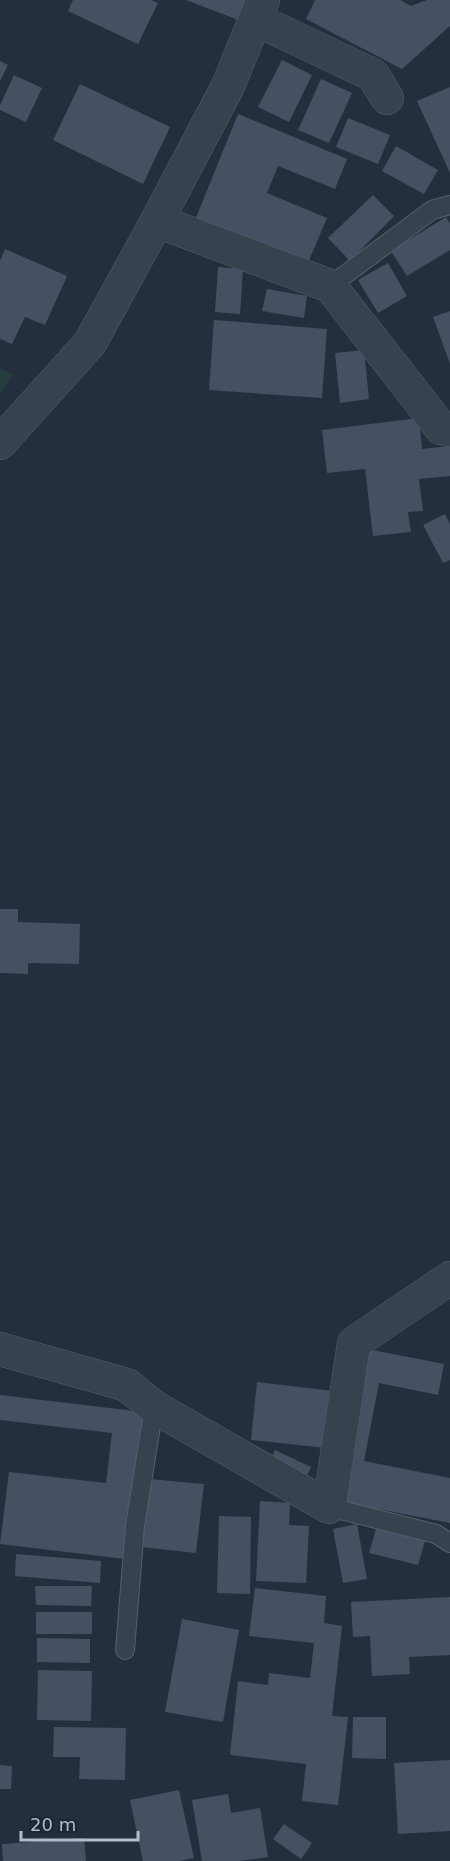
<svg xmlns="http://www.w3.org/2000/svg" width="450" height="1861" viewBox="0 0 450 1861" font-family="'DejaVu Sans',sans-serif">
<rect width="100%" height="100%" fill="#242f3e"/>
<path fill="#263c3f" d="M0,368L13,375L0,394Z"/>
<path fill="#455162" d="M73,0H151L158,3L138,44L68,11Z
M186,0H249L241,21Z
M315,0H400L411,6L427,0H450V26L402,69L306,19Z
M282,60L312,75L289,122L258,107Z
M0,61L8,65L0,81Z
M14,75L42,88L26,122L0,110V105Z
M321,79L352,93L329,143L298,130Z
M80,84L170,127L143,184L53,140Z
M450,87V173L417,101Z
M238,114L347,159L335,189L278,166L267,193L327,218L305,270L193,225Z
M348,118L390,135L378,164L336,147Z
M396,146L438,170L424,194L382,171Z
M373,195L394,216L350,261L328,238Z
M446,217L450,224V250L407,276L391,251Z
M5,249L67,276L45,325L25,317L12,344L0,339V261Z
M388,263L407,296L378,313L358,280Z
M218,267L243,269L240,314L215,312Z
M267,289L307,296L304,318L262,311Z
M450,311V364L433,317Z
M214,320L327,329L322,398L209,390Z
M364,350L369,399L340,403L335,353Z
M419,418L422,449L450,446V476L419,479L423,511L408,512L411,532L373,536L365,469L327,473L322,430Z
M445,514L450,524V560L443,563L423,525Z
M0,909H18V922L80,924L79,964L28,963V974L0,973Z
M367,1349L444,1364L438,1395L379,1383L364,1461L450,1478V1523L337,1501Z
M257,1382L333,1391L327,1448L251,1440Z
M0,1395L143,1412L125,1559L0,1544L9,1472L106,1483L112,1433L0,1420Z
M275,1450L311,1467L302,1485L267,1470Z
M149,1479L204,1484L196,1553L141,1547Z
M260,1501L290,1503L289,1525L309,1526L306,1583L256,1581Z
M219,1516L251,1517L250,1594L217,1593Z
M357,1524L367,1579L343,1583L333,1529Z
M376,1529L425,1541L418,1565L369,1553Z
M16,1554L101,1561L100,1583L15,1576Z
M35,1586H92L91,1606L36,1605Z
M255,1588L326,1596L324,1623L342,1626L332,1716L348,1717L338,1805L302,1801L306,1764L230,1755L238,1681L268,1685L269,1673L310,1678L314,1643L249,1636Z
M450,1597V1655L409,1657L410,1674L372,1676L370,1636L353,1637L351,1602Z
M36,1612H92V1634H36Z
M182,1619L239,1630L223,1722L165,1712Z
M37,1638L90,1639V1663L37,1662Z
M38,1670L92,1671L91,1721L37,1720Z
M353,1717H386V1759L352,1758Z
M54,1727L126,1728L125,1780L79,1779L80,1757H53Z
M450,1760V1831L398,1834L394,1763Z
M0,1765L12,1766L11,1789H0Z
M179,1790L194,1858L179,1861H143L130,1800Z
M228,1794L231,1813L260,1808L268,1857L239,1861H202L192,1800Z
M284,1824L312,1843L301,1859L273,1839Z
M84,1838L86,1861H3L2,1844Z"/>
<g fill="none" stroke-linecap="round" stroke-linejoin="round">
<defs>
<path id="service" d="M330,286L432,210L450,205
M329,1507L436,1534L450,1543
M125,1650L135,1526L154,1407"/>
<path id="minor" d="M255,19L373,75L387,98
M157,221L330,286L441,428L450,430
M0,443L90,343L157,221L228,86L263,0
M0,1349L127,1385L154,1407L329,1507L354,1343L450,1278"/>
</defs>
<use href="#service" stroke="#565f6c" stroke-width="20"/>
<use href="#minor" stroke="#565f6c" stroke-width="34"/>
<use href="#service" stroke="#38414e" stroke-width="18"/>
<use href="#minor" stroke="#38414e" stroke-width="33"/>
</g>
<path d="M21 1831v9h117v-9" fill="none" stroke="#b4bcc9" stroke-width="3"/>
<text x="30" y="1831" font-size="18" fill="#b4bcc9" stroke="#1d2633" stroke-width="4.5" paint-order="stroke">20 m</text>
</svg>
